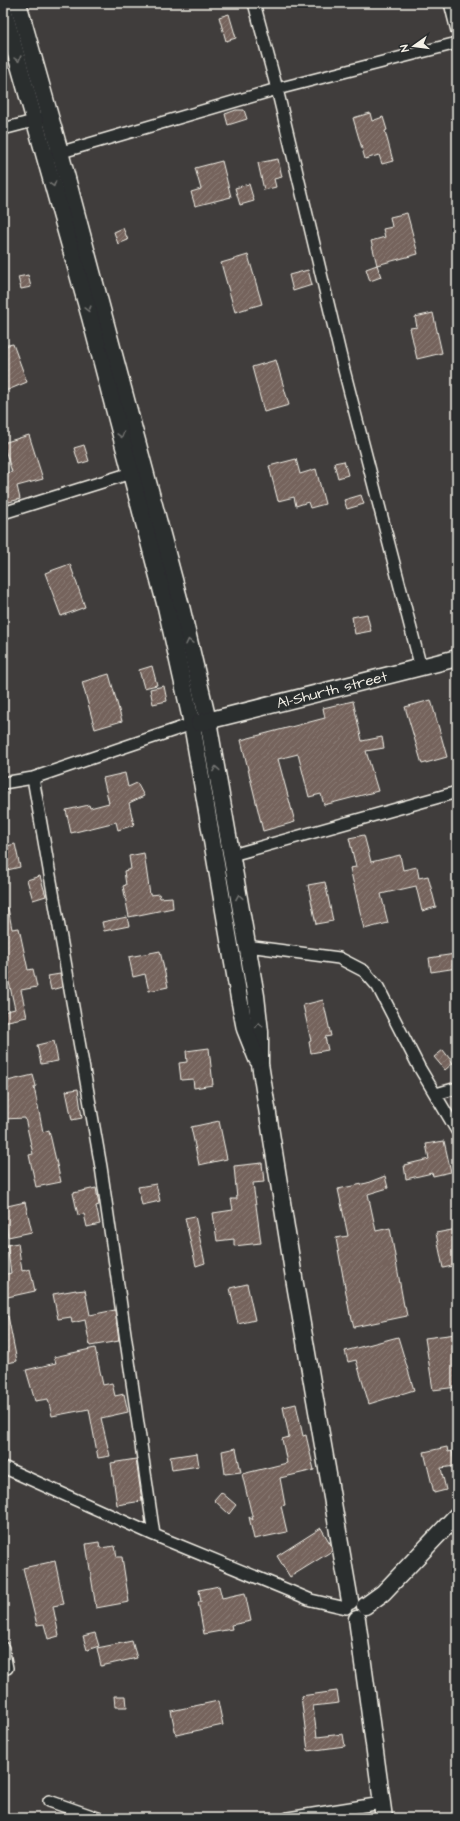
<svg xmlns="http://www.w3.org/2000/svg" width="460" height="1821" viewBox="0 0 460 1821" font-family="'Architects Daughter',sans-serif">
<defs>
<pattern id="building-hatch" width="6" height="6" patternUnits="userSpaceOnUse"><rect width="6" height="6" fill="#74635c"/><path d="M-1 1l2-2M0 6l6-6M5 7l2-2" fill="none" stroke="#887a73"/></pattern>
</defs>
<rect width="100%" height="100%" fill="#403d3c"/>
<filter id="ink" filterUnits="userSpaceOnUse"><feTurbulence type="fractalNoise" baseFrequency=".025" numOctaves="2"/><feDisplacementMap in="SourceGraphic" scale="8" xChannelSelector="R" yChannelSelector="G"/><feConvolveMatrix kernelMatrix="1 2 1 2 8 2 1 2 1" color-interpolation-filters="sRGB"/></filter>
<g filter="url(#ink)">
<path fill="url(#building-hatch)" stroke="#f4f1e8" d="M229,14L236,38L226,41L219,17Z
M236,110H244L247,119L228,125L225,114Z
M370,113L372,121L383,117L387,130L385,131L393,161L382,164L379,155L365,159L353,118Z
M278,159L282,177L274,179L276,187L264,190L258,163Z
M222,161L231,197L195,206L191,192L201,189L195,168Z
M249,184L254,201L240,205L235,188Z
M407,213L418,254L377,265L371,241L385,237L383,229L392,227L390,217Z
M123,228L128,240L118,244L114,232Z
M248,255L262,304L235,312L221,263Z
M377,265L381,277L370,281L366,269Z
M308,270L312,285L293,291L289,275Z
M28,275L31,287L21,289L18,277Z
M433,313L442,353L417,359L410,328L417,327L415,317Z
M13,344L27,382L3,392V346Z
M276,360L289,405L264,412L252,367Z
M29,435L43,479L17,486L20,499L5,503L3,494V474L12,472L3,443Z
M84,445L89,461L79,464L74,448Z
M296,459L300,474L316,469L325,504L310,508L308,502L296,506L294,497L278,501L269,466Z
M344,461L348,475L338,478L334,463Z
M361,495L364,504L347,509L344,500Z
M70,564L85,607L61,616L45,573Z
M367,614L371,631L355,634L352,617Z
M152,666L157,685L144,688L139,670Z
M109,674L122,721L95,729L82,682Z
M164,686L167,701L153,704L150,689Z
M431,700L447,757L422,764L405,707Z
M353,701L362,741L382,737L384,748L366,751L378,791L324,805L321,794L309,797L298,754L278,759L295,822L263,831L241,740L325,718L323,708Z
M125,773L128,787L137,783L144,796L129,803L134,825L118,830L116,822L71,833L66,810L89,805L90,808L109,803L103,778Z
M364,835L371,862L400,855L403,870L417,867L419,878L428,876L436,907L422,911L416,886L381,894L388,923L364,929L350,868L356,867L349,838Z
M15,844L20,867L3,871V847Z
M144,853L150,895L159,894L160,898L172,897L173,908L129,917L123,886L126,885L124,871L131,869L129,856Z
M40,876L46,896L33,900L27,880Z
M325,882L333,921L316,924L308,885Z
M8,908L12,929L19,928L28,970L33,969L37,987L21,990L27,1017L3,1022V1012L15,1009L3,955V909Z
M127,917L129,926L104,931L102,922Z
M160,951L168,987L149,991L145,974L133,977L129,957Z
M455,954L457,968L431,972L429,958Z
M60,974L62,987L51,990L48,976Z
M323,1000L331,1036L325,1037L328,1050L311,1053L309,1042L311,1041L303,1005Z
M54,1041L58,1061L41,1064L37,1045Z
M209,1048L213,1085L194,1088L193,1079L181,1080L179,1063L187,1062L186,1051Z
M443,1050L453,1063L445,1070L434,1057Z
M33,1075L36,1086L34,1087L43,1132L49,1130L61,1182L36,1187L29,1155L33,1154L25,1118L3,1119V1102H7L3,1082Z
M78,1089L82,1118L72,1120L66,1091Z
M219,1121L227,1159L199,1165L191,1127Z
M444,1141L451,1172L433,1176L432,1173L406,1179L404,1165L429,1159L426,1144Z
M262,1163L264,1182L253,1183L261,1243L234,1246V1239L217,1241L213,1213L233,1210L231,1199H237L234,1166Z
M385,1176L388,1188L368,1194L376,1231L390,1228L404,1306H405L407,1316L354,1327L351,1315H350L336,1238L348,1236L338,1189L367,1183Z
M156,1184L160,1201L142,1205L138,1187Z
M96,1188L99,1205L96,1206L100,1224L87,1227L84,1214L78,1215L73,1193Z
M25,1202L32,1232L8,1237L6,1224H3V1207Z
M195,1216L205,1263L196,1266L185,1218Z
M457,1229V1265L443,1268L436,1233Z
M18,1243L22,1271L30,1269L35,1291L3,1298V1275L11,1273L7,1245Z
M247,1284L255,1320L238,1324L230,1288Z
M76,1290V1291L85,1290L90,1315L115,1310L119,1341L90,1346L85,1320L72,1323L71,1317L58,1319L53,1294Z
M8,1316L17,1361L3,1364V1317Z
M456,1334L457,1387L433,1390L425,1338Z
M398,1337L414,1390L369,1404L356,1360L348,1362L345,1351Z
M95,1348L103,1385L112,1383L115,1396L124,1394L128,1412L101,1418L110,1456L98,1458L89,1409L52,1416L48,1399L35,1401L26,1370L56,1363L54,1357Z
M296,1404L303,1436L306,1435L314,1470L280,1478L285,1505L281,1506L287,1532L254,1539L249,1517L253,1520L242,1474L287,1463L282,1439L289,1437L283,1407Z
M447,1447L448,1452L452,1451L455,1466L441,1468L446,1490L434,1493L424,1452Z
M236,1448L241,1472L225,1474L222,1451Z
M197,1453L199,1466L172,1470L170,1457Z
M136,1459L142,1501L117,1505L111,1463Z
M221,1492L236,1505L229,1514L214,1500Z
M321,1528L331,1545L332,1551L290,1577L277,1556Z
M99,1542L100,1548L115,1546L117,1557H122L129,1602L96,1608L86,1544Z
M55,1561L64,1604L53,1606L59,1636L48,1639L44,1624L37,1625L23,1568Z
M219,1586L222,1598L245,1593L251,1621L231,1625L232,1629L204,1634L198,1602H201L199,1590Z
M95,1633L99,1646L87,1650L83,1636Z
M132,1641L137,1658L101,1666L97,1648Z
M337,1691L339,1703L313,1706L317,1737L343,1734L345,1746L308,1751L301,1696Z
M114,1696H126L127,1707H115Z
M218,1701L223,1725L176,1735L171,1711Z"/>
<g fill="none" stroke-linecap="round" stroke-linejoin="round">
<defs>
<path id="street" d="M254,3L277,89L344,370L421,668
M450,3L457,31
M3,129L41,119
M55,154L277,89L457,43
M3,513L131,473
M33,778L101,1167L154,1535
M3,783L33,778L192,724
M232,855L457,792
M247,946L339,958L364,971L378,987L419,1067L457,1131
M436,1094L457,1088
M3,1467L154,1535L290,1591L311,1600L346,1608
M3,1648L7,1668
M49,1801L98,1818
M288,1818L382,1803"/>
<g id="secondary">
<path d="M18,3L60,152L181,606L208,721L256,996L260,1032V1064L295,1284L350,1601"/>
<path d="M3,8L90,317L166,607L192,724L239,998L245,1029L257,1059"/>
<path id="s1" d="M199,723L457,658"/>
<path d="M365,1606L383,1593L457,1515"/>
<path d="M357,1619L384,1818"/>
</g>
</defs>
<use href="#street" stroke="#f4f1e8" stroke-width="14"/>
<use href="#secondary" stroke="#f4f1e8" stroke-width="19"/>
<use href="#street" stroke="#2a2d2e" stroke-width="11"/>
<use href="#secondary" stroke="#2a2d2e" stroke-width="16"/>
</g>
<defs><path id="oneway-chevron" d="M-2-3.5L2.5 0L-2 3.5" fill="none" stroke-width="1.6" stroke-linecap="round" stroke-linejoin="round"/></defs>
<g stroke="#71726f">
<use href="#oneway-chevron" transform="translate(18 59) rotate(74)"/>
<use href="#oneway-chevron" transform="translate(53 184) rotate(74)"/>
<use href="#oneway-chevron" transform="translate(88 309) rotate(75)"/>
<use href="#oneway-chevron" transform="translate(121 435) rotate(75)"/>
<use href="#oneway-chevron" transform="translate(189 642) rotate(-103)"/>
<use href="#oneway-chevron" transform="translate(216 769) rotate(-100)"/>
<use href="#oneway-chevron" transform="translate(239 897) rotate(-99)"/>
<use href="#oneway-chevron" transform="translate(259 1025) rotate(-95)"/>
</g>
</g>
<g text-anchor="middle" stroke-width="3" stroke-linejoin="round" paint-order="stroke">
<g font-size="15" fill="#f4f1e8" stroke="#2a2d2e">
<text dy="5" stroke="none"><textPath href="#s1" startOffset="137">Al-Shurth street</textPath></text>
</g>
</g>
<rect width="460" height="1821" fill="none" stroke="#2a2d2e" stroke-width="16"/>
<rect x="8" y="8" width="444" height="1805" fill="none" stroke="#f4f1e8" stroke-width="1.5" filter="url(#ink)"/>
<g transform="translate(414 46) rotate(256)" stroke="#2a2d2e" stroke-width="3" paint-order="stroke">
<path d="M0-3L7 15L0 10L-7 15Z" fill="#f4f1e8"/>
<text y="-6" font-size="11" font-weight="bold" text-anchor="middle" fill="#f4f1e8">N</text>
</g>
</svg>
